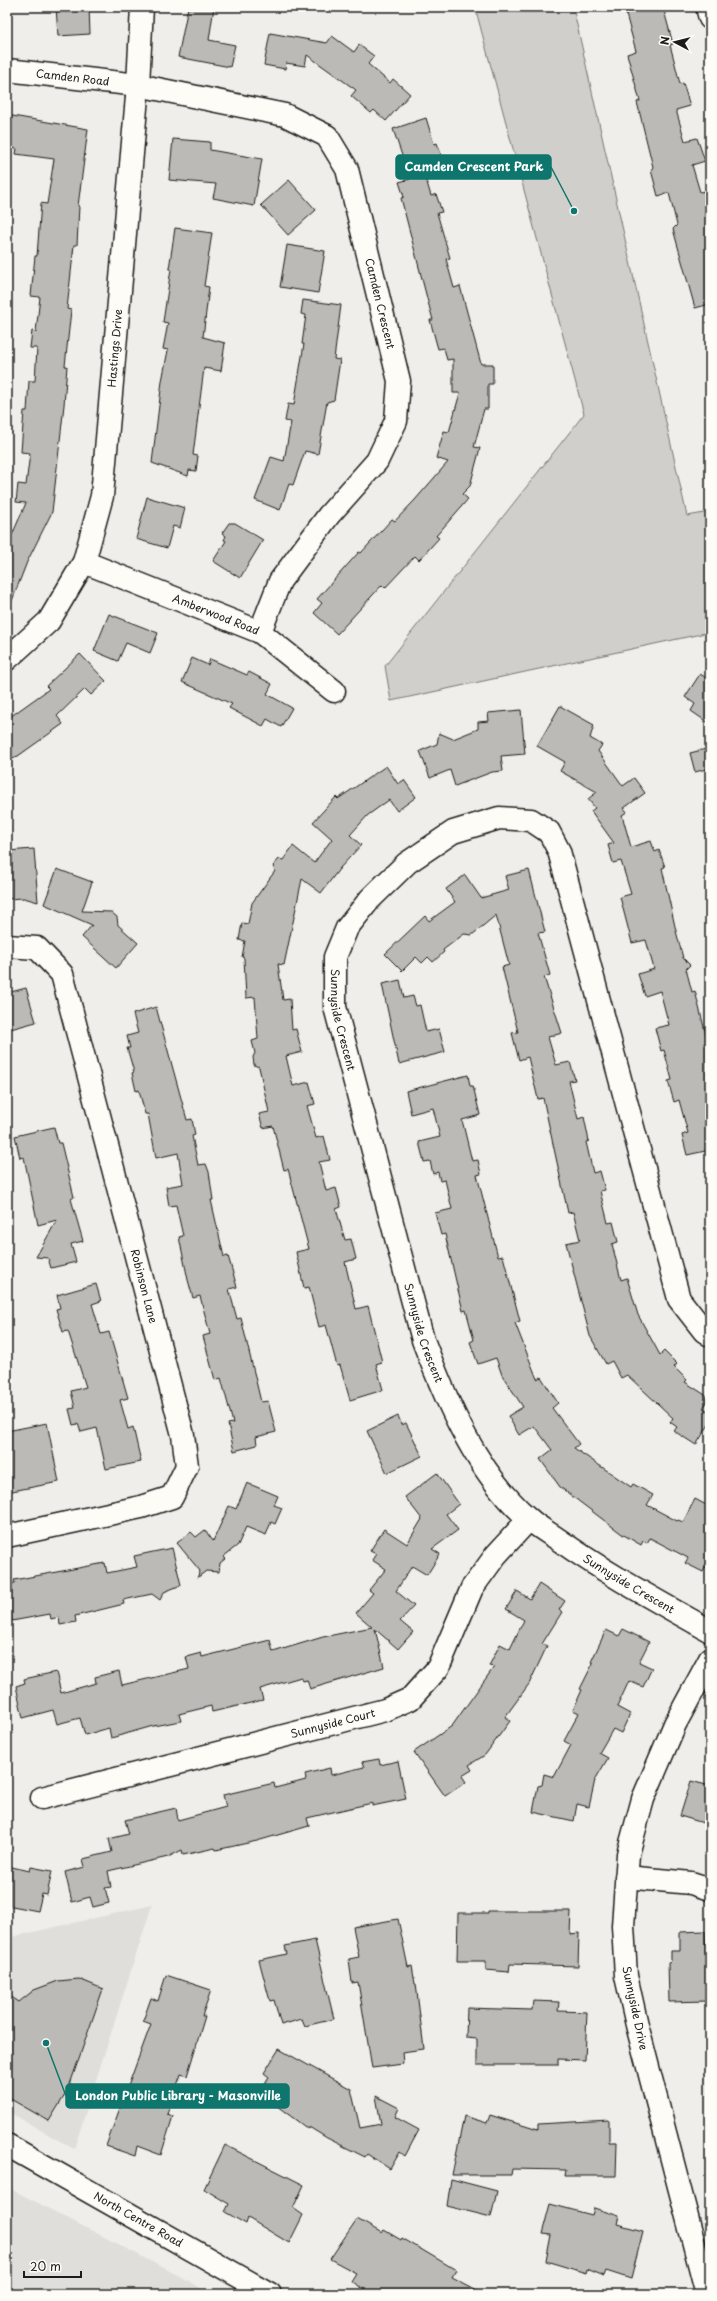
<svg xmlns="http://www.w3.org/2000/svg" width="717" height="2301" viewBox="0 0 717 2301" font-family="'Playpen Sans',sans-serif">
<rect width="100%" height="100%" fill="#f0eeea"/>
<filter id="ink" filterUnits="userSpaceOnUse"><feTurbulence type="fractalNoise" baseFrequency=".025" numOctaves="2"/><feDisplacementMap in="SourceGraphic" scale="8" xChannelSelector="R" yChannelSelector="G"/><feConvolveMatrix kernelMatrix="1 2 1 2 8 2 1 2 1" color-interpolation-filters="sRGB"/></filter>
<g filter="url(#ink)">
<path fill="#e0deda" d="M152,1905L74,2149L7,2111V1938Z
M7,2187L189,2281L210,2294H7Z"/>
<path fill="#d0cfcc" stroke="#767674" d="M475,7H573L687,516L710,512V632L391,701L385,666L584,414Z"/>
<path fill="#bbbab6" stroke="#1c1c1c" d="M56,7H89L90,34L58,36Z
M188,7H214L209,40L235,45L230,67L178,57Z
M624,7H663L673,44L670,45L674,60L680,84L683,83L690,106L676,110L685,141L697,138L705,161L692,165L700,192L710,190V212L706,213L710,231V304L695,308L673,229L677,225L669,193L658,196L651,170L653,167L637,102L640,101L627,54L636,51Z
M270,33L327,43L332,36L354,52L359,45L374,56L368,64L390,83L393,79L410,94L386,121L374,110L371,113L351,96L356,90L307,55L305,66L286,63L285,69L264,65Z
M7,115L88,129L78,206H79L77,245H74L67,309L71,310L65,366H67L64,405L52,512L27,562L8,611L7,533L12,535L26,503L16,502L18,484L26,485L30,453L21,452L24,411H27L29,381H35L37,348H30L32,331L36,332L40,297L31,296L35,256H37L41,203L47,204L54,159L16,154L17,149L7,147Z
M426,118L434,144L437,143L443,160L422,166L431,196L436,194L442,212L437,213L450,258L446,259L454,288L460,286L481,364H493V384H488V409H484L474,447L480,448L470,486L462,494L468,499L436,536L439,538L419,560L415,556L385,588L382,585L337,634L314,613L322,603L317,599L359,552L361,553L392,519L395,521L415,500L448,462L436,458L444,431L449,432L460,393H453V359L447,360L444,348L438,349L430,320H433L428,302L401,198L404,197L399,182L410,179L393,129Z
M173,139L210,142V150L262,159L254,206L213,198L216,184L169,180Z
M289,180L316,210L288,235L261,205Z
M175,228L212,233L204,286L209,287L203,337L225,343L221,371L204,368L193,455L198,456L196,471L189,470L188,476L152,463L162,381L168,350L163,349L168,323L163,322L171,269H169Z
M287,245L325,251L318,293L280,287Z
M303,300L341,305L334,359L340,360L334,400L327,402L318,454L305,451L293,485L289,484L280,510L255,500L271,457L284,461L291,422L285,421L288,404L294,405L304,344H302L306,315L301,314Z
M147,497L185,508L180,528L173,526L167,548L136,539Z
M229,523H235L263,540L240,578L213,561L226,541L224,540L226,536L222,533Z
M109,614L158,633L150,653L126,643L118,661L94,651Z
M80,654L106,681L91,695L85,689L57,716L63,724L18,756L7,760V719L49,689L46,686Z
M192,658L208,665L210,659L247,675L249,672L272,684L267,694L292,708L281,727L267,719L263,726L229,708L232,704L182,682Z
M700,674L710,680V724L691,711L695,704L685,697Z
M560,706L594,725L590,738L602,745L598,751L623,786L634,778L645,793L624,808L627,812L622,815L631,847L651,841L655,852L659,850L665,867L662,868L676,931L683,958L690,965L686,969L692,992L695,991L710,1051V1150L687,1155L682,1135L688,1133L679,1100L674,1102L668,1081L672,1080L664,1050L661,1051L655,1028L669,1025L660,991L645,996L638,974L654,969L646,940L632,943L620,897L631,894L621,861L613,863L608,845L614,843L591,811L595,808L588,799L597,792L560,771L565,762L537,746Z
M521,710L525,754L501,756L503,771L492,772L455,786L450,770L430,778L420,751L437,744L439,733L453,739L478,729V722L489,721L488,713Z
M710,748V768L695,772L690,753Z
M386,766L398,784L404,780L416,797L397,811L389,800L368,815L350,835L361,845L340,868L321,893L302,879L284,965L278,964L283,1000L290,999L292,1030L296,1029L302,1052L286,1056L293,1086L309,1082L315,1104L307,1106L316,1138L324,1136L330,1160L319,1162L326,1191L336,1188L341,1207L336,1209L345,1240L351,1239L356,1259L345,1262L356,1309L368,1306L382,1362L376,1364L383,1390L350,1400L340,1365L337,1366L326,1325L319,1327L309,1287L304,1288L296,1252L309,1249L288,1169L284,1170L273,1126L263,1128L259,1114L269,1112L259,1067L254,1065L253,1057L255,1053L252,1041L258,1039L255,997L246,998L244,958L242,957L245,941L239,940L242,923L248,924L252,903L275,871L273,866L279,859L283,860L293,846L314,863L332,839L313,822L336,797L338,799Z
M34,849L38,902L24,898L7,899V851Z
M57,869L92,882L82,911L111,912L117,917L118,925L138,943L116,968L82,937L92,925L44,904Z
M529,870L545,932L538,933L550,975L544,977L562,1033L548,1037L556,1065L570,1062L575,1080L569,1081L578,1119L584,1117L589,1141L586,1142L593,1173L600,1171L605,1190L600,1191L608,1223L613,1222L618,1242L612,1244L621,1280L627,1278L638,1315L660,1355L664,1351L677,1364L674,1367L687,1380L685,1382L710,1398L703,1408L710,1412V1423L696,1445L674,1431L677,1427L670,1422L673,1418L627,1375L621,1378L612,1361L606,1364L590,1336L566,1243L580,1240L573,1212L568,1213L543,1098L538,1099L528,1057L519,1060L512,1033L518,1032L502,967L509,965L496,915L472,935L464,934L443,950L444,952L433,962L428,957L422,963L416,957L402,971L385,954L425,916L429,921L455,902L446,889L465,875L481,898L509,890L505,876Z
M400,980L404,998L413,996L416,1006L420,1005L426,1032L439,1029L445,1052L399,1064L382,984Z
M26,988L36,1022L7,1030V993Z
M156,1007L187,1120L192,1119L195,1135L192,1136L198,1165L206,1164L209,1172L213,1200H211L224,1257L228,1256L237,1287L229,1289L237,1319L241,1318L261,1402L268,1401L276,1432L256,1437L257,1445L234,1451L228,1424L233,1423L221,1378L215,1380L203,1336L210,1334L200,1296L193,1298L188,1280L179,1237L183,1236L176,1205L169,1206L166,1187L183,1184L178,1153L156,1158L148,1114H145L139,1090L136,1091L132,1073L134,1072L127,1048H130L127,1036L138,1033L133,1014Z
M468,1075L470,1086H473L480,1115L462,1120L472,1161L478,1160L481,1174L477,1175L498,1257L503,1256L520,1321L515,1323L537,1379L541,1377L558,1403L552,1408L579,1444L574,1448L631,1487L633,1484L653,1495L647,1505L677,1521L678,1520L683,1522L695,1499L710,1507V1558L703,1572L685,1563L688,1558L650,1538L647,1543L643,1541L641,1545L622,1534L560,1487L540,1459L552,1450L534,1426L519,1435L508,1416L523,1407L502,1375L496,1358L478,1364L470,1342L474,1340L466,1310L463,1311L445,1234L441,1235L435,1213L452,1209L445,1180L440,1181L438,1172L433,1174L430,1161L424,1162L419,1142L440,1137L433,1108L411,1114L406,1091Z
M54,1127L58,1143H61L74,1197L71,1199L83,1241L71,1244L76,1262L51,1268L48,1258L36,1257L57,1220L38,1225L24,1157L20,1158L15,1136Z
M96,1284L101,1301L92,1304L101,1334L109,1332L128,1398L120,1400L128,1429L133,1427L141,1462L106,1469L97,1428L81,1432L78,1424L73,1425L69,1409L75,1408L71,1391L86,1387L68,1331L63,1332L56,1309L60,1308L57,1295Z
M398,1416L402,1425L406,1423L422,1456L387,1473L367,1431Z
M47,1423L59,1482L7,1492V1431Z
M437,1473L459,1504L446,1514L458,1530L432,1549L440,1554L427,1575L412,1566L396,1591L414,1606L400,1621L413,1632L398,1649L375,1629L384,1667L310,1689L307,1680L303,1681L301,1677L260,1689L263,1700L212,1712L211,1706L179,1714L181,1721L153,1726L111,1738L109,1728L85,1735L80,1718L57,1724L53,1710L23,1718L16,1686L25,1683L24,1679L56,1672L61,1693L96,1683L95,1677L119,1671L122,1685L189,1669L186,1657L201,1653L202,1657L270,1640L273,1652L323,1637L372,1627L356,1613L373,1593L369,1590L386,1569L372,1560L376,1554L370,1551L384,1529L407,1544L422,1519L405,1497Z
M247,1483L278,1496L274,1505L282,1508L275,1524L271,1522L266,1535L246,1527L238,1545L223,1557L225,1559L220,1563L219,1572L206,1571L197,1578L200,1571L177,1543L191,1532L196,1537L205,1530L213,1541L229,1506L236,1509Z
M172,1548L181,1585L164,1592L160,1600L152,1594L123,1600L124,1604L75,1616L76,1622L60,1625L59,1617L51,1619L50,1614L12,1621L11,1614H7V1584L15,1583L14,1580L105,1563L107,1573L137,1567L134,1556Z
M539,1584L565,1601L559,1610L562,1612L542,1644L547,1646L529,1684L505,1717L510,1721L485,1755L469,1765L472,1770L462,1776L466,1782L445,1796L414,1752L452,1726L494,1667L489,1666L500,1644L510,1649L524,1620L506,1609L517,1591L530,1599Z
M623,1629L649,1642L639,1662L652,1668L643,1687L629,1681L617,1707L630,1714L621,1733L613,1729L599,1753L608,1758L595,1780L589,1807L577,1804L574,1821L533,1812L538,1786L542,1785L544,1774L554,1777L571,1745L564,1741L579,1713L573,1710L582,1690L580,1689L593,1663L591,1662L606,1630L619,1636Z
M379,1759L380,1765L398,1761L406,1799L372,1806V1803L307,1818L309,1826L257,1841L216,1850L215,1848L183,1855L182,1850L168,1857L108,1871L111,1887L105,1888L109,1903L93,1907L90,1897L72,1902L65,1872L85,1867L83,1859L112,1852L109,1839L129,1834L125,1820L176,1808L178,1820L226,1807L223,1795L274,1783L275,1788L306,1780L305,1774L330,1768L331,1775L364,1767L362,1762Z
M691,1781L710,1786V1825L680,1816Z
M7,1866L30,1871L31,1867L52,1871L47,1895L42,1894L38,1911L7,1905Z
M488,1911H571L570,1934L579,1933L578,1966L510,1964L509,1972L486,1970V1961H457L458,1913H488Z
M398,1919L408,1967L412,1966L415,1984H416L424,2049L402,2052L403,2064L372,2068L358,1982L352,1983L349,1959L359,1957L353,1927Z
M705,1931L708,2001L669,2002L668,1962L671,1961V1951H680V1932Z
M315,1940L334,2019L305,2026L302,2019L281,2025L274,2000L270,2001L259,1960L287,1954L285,1946Z
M166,1975L211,1990L202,2016H205L187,2076L181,2074L167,2114L173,2116L161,2155L137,2146L135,2156L106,2146L151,2024L143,2021L151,1998L158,2001Z
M79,1979L103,1989L68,2090L49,2121L7,2097V1994L19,2002L34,1990L58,1981Z
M533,2001L559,2002L558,2011L587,2012L585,2060L558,2059V2065H477V2039L466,2038L467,2008L532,2010Z
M279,2049L351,2089L360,2128L381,2124L376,2096L399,2108L395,2117L419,2130L405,2156L400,2152L390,2169L367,2154L365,2157L327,2138L309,2127L308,2129L277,2106L258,2098L269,2077L264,2073Z
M490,2115L538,2130V2124L609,2120V2142H617L616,2176H565L566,2170L512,2169L511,2175H452L464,2116L487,2123Z
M225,2145L304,2185L293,2208L303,2215L289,2243L248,2218L246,2224L225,2212L229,2204L204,2189Z
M451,2179L497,2191L491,2217L447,2206Z
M550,2204L592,2215L594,2208L619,2216L617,2224L643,2231L631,2279L606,2271L604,2276L587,2269L586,2273L546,2261L551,2235L542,2234Z
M357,2219L382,2233L384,2230L401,2240L402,2238L456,2270L452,2277L485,2294H372L351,2281L356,2273L330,2259Z"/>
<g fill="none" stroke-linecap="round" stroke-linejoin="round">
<defs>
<g id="minor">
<path d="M707,7L710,18"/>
<path id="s1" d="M7,70L138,85L285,115L327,136L347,169L399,381L396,421L377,461L329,515L280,581L260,632"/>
<path id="s2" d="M84,562L260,632L334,691"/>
<path id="s3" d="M7,659L49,621L84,562L102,496L138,85L142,7"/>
<path id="s4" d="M7,946L37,948L62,974L183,1435L187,1466L172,1497L141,1507L7,1536"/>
<path id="s5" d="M710,1335L704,1331L679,1299L559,851L549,832L531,820L499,818L453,832L407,863L370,899L347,928L335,957V1007L423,1340C447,1403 477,1474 529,1519C538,1527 549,1533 559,1540C607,1574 659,1602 710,1631"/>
<path id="s6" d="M42,1798L385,1710L410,1699L438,1668L472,1588L496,1555L529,1519"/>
<path d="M626,1877L691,1883L710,1889"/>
<path id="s7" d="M7,2145L270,2294"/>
<path d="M707,2294L637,2025L626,1976L623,1926L628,1854L643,1799L675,1724L710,1659"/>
</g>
</defs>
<use href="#minor" stroke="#1c1c1c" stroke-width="25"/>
<use href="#minor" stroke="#fdfcf7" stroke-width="22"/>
</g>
</g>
<g text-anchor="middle" stroke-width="4" stroke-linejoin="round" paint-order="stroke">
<g font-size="11" fill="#1c1c1c" stroke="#fdfcf7">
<text dy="4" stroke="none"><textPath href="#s1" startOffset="66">Camden Road</textPath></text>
<text dy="4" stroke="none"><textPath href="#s1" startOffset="506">Camden Crescent</textPath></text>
<text dy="4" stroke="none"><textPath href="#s3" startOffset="342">Hastings Drive</textPath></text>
<text dy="4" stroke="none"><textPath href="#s2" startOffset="142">Amberwood Road</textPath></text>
<text dy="4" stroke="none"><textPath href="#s5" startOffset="874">Sunnyside Crescent</textPath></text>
<text dy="4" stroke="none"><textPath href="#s4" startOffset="389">Robinson Lane</textPath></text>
<text dy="4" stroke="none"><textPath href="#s5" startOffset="1198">Sunnyside Crescent</textPath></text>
<text dy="4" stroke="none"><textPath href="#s5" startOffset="1534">Sunnyside Crescent</textPath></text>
<text dy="4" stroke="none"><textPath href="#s6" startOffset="300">Sunnyside Court</textPath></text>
<text transform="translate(635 2008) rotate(78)" y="4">Sunnyside Drive</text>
<text dy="4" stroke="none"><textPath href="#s7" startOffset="151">North Centre Road</textPath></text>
</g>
</g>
<path fill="none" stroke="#0f766e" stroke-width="1.5" d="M574 211L551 167M46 2043L66 2096"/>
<g fill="#0f766e" stroke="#fdfcf7" stroke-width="1.5">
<circle cx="574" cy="211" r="4"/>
<circle cx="46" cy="2043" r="4"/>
</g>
<g fill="#0f766e" stroke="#0f766e" stroke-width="1.5">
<rect x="396" y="155" width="155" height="24" rx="4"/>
<rect x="66" y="2084" width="223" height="24" rx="4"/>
</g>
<g font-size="12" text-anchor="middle" font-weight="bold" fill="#fff">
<text x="474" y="171">Camden Crescent Park</text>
<text x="178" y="2100">London Public Library - Masonville</text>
</g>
<rect width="717" height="2301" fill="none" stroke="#fdfcf7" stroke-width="24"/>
<rect x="12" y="12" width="693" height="2277" fill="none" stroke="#1c1c1c" stroke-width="1.5" filter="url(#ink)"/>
<g transform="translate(675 42) rotate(277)" stroke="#fdfcf7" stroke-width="3" paint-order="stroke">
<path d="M0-3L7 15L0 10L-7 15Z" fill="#1c1c1c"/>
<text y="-6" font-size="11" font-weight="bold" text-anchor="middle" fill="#1c1c1c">N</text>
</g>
<path d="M24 2271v6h57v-6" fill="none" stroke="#1c1c1c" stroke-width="2"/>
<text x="30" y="2271" font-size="12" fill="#1c1c1c" stroke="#fdfcf7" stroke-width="3" paint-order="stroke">20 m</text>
</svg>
